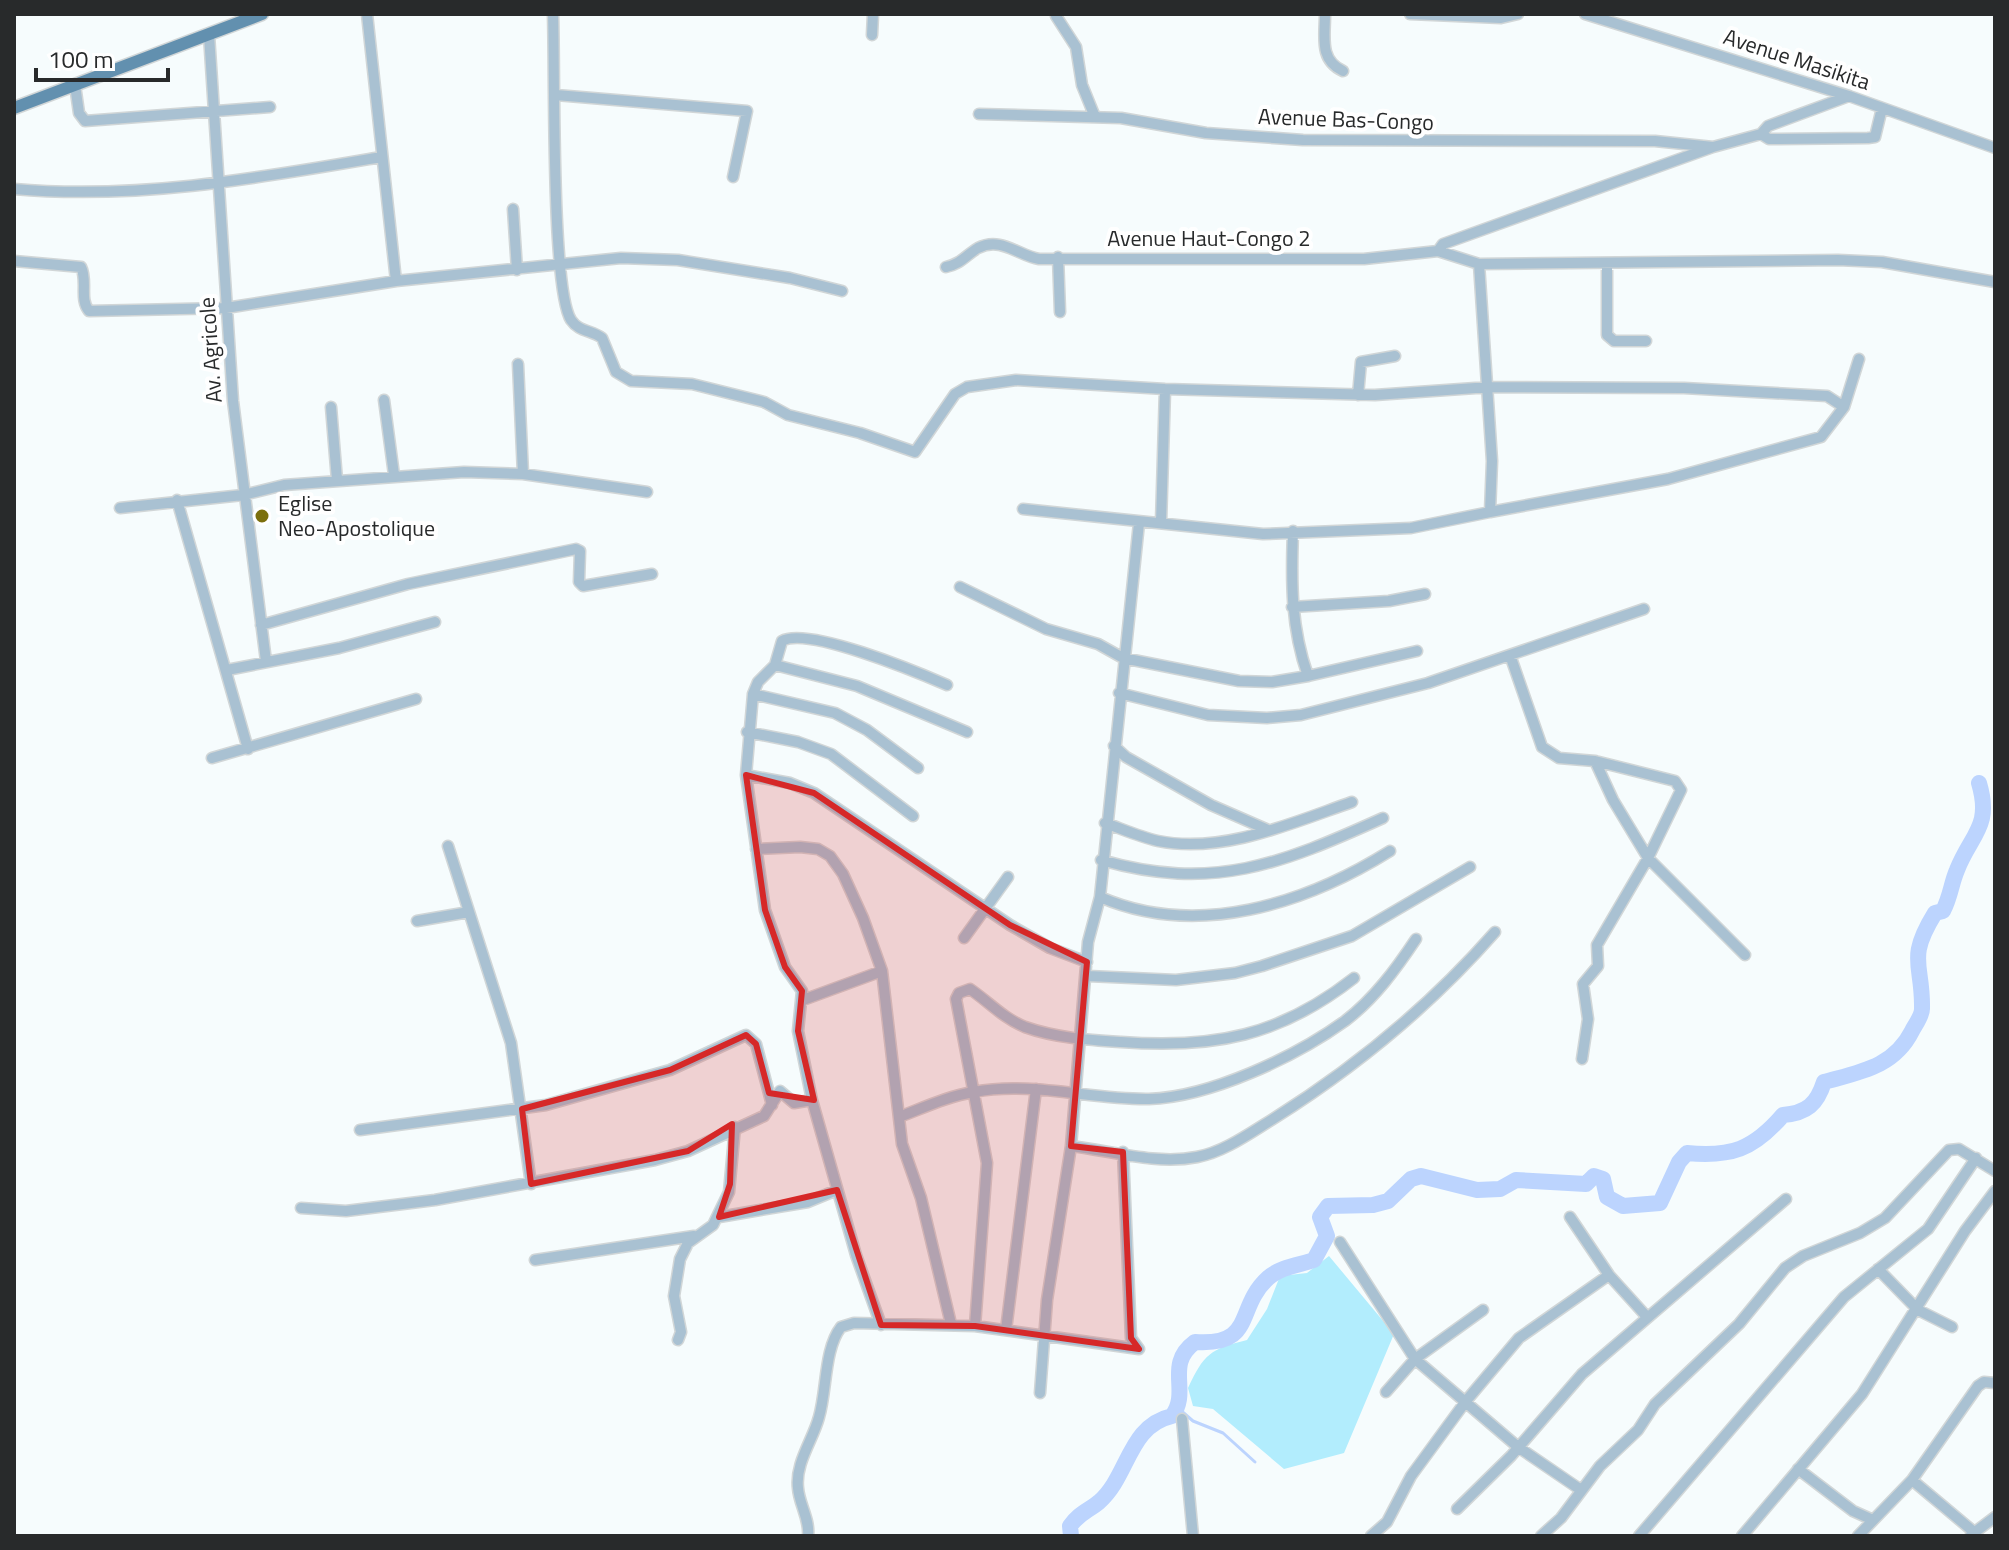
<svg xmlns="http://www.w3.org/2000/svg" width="2009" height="1550" viewBox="0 0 2009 1550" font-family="'Titillium Web',sans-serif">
<rect width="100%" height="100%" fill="#f6fcfd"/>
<path fill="#b2edfd" d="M1329,1256L1394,1334L1344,1453L1284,1469L1213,1409L1193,1406L1188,1388C1204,1354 1210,1349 1247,1340L1267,1309L1280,1276L1307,1273Z"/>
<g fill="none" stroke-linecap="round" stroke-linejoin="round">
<path stroke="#bcd4fe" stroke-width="3" d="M1178,1408L1193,1421L1223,1433L1255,1462"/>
<path stroke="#bcd4fe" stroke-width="16" d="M1071,1536L1070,1526C1079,1513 1088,1511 1099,1502C1129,1476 1128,1426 1172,1416C1191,1391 1164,1365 1195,1342C1256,1346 1235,1308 1268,1278C1280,1267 1299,1265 1314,1260L1327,1236L1320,1217L1328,1206L1373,1205L1388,1201L1411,1179L1421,1176L1477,1190L1500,1189L1516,1180L1586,1184L1594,1176L1603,1179L1607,1197L1623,1206L1660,1203L1679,1162L1687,1153C1731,1157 1753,1150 1783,1115C1807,1113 1817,1104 1824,1082C1860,1072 1894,1067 1912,1031C1915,1025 1922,1016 1922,1009C1923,963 1906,960 1935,913L1943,911C1951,895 1951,884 1957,870C1971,834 1992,827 1979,783"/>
<defs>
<path id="minor" d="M367,14L396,281
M553,14C555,66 551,289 571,320C579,332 592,330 602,338L616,372L631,381L692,384L764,402L788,415L860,433L915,452L955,394L967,387L1016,380L1165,389L1375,395L1490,387L1684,388L1827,396L1844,407
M1325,14C1325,37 1319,60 1343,71
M1410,14L1501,18L1518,14
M1585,14L1849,96L1995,148
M1056,16L1076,47L1082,85L1095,117
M209,35L233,401L266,661
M872,35L873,14
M75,85L79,113L85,121L270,107
M556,95L747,111L733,177
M979,114L1121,118L1206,133L1303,140L1655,141L1713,147
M1761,134L1769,139L1868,138L1875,137L1882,108
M14,189C138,200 259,178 381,157
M513,209L517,270
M1438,251L1443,244L1713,147L1761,134L1768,126L1849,96
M1058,257L1060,312
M14,261L81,267C88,281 79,299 89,311L226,308L396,281L621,258L678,260L790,278L842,291
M1607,263V335L1614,341H1646
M1479,264L1838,260L1882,262L1995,282
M946,267C961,264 966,255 978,248C1001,236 1019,256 1039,259H1364L1438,251L1479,264L1492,461L1490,512L1411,528L1263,534L1023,509
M518,364L523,474
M1358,395L1361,362L1395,356
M384,400L394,475
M331,407L337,480
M177,500L248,749
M120,508L243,495L284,485L464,472L523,474L647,492
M1490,512L1668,479L1821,437L1844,407L1859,359
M1161,523L1165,389
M1293,531C1291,582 1291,628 1308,676
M960,587L1046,629L1098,644L1123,658L1239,681L1272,682L1308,676L1417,651
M1292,607L1389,601L1425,594
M261,625L408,584L576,549L580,551L579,582L583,586L652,574
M1510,655L1542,747L1559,758L1595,761L1613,800L1648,858L1745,955
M775,665L857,686L967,732
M227,670L339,648L435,622
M1119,693L1208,715L1267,718L1301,715L1428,683L1644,609
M753,694L835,713L867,730L918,768
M747,732L798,742L831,754L913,816
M1114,746L1126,757L1211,805L1266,829
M212,758L416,699
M746,775L790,783L814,793L1010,925L1050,948L1087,962
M1105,823C1122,829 1140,837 1158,841C1223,854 1292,823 1352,802
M448,846L511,1043L531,1184
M756,849L800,847L818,849L830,856L843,874L863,918L882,971L902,1144L921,1198L951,1324
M1101,860C1213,892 1281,864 1383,818
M1100,897C1197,939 1305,904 1390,851
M417,921L469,912
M964,938L1008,877
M1088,976L1176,980L1235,973L1262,966L1352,936L1470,867
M803,1000L882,971
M1582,1059L1588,1019L1583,984L1598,966L1597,945L1648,858L1681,790L1675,781L1595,761
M899,1117C923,1108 948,1096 974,1092C1032,1081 1091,1100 1149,1099C1210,1097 1295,1057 1345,1021C1374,999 1396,969 1416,939
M360,1130L546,1105L670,1070L746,1035L756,1044L772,1105
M1071,1146C1112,1151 1156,1165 1197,1157C1224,1152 1250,1133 1273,1119C1356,1067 1430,1006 1495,932
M301,1208L346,1211L435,1200L655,1160L688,1151L764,1116L780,1091L794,1103L812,1100
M719,1217L808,1202L837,1190
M1570,1217L1609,1275L1647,1317
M1340,1242L1415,1359L1518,1447L1581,1490
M535,1260L694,1236
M1878,1269L1918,1310L1952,1327
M881,1325L856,1255L812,1100L798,1031L802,991L785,967L765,910L746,775L753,694L758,682L775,665L782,641C807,626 917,672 947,685
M975,1326L987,1163L956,999L959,993L970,989C989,1002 1003,1018 1025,1027C1056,1038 1089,1040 1121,1042C1214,1049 1280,1036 1354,978
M1006,1330L1036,1089
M678,1340L681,1332L674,1296L680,1259L688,1243L713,1225L729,1192L735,1127
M1386,1392L1415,1359L1483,1310
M1040,1393L1047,1300L1071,1146L1088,942L1100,897L1139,523
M1182,1419L1193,1536
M1798,1469L1853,1511L1873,1520
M1912,1480L1974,1532
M1457,1509L1511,1456L1582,1374L1786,1199
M1971,1535L1995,1517
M808,1536C810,1519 799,1504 798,1488C795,1463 813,1440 819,1417C827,1390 824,1349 841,1327L854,1323L975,1326L1139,1349L1131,1338L1123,1152
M1371,1536L1387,1522L1411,1476L1466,1401L1519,1338L1609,1275
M1541,1536L1561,1518L1600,1466L1638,1430L1655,1404L1739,1324L1785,1268L1803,1256L1860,1233L1885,1218L1949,1150L1959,1149L1995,1171
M1639,1536L1844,1297L1928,1229L1976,1158
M1742,1536L1862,1394L1965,1231L1995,1191
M1858,1536L1912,1480L1978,1386L1984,1382L1995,1383"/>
<path id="major" d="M14,108L262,14"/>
</defs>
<use href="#minor" stroke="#d1d6d7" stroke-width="13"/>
<use href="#major" stroke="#d1d6d7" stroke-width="15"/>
<use href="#minor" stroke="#a9c1d2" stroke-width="10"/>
<use href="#major" stroke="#6290af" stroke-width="12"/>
</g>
<path fill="#d62828" fill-opacity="0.2" stroke="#d62828" stroke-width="6" stroke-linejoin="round" d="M746,775L814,793L1010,925L1087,962L1071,1146L1123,1152L1131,1338L1139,1349L975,1326L881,1325L837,1190L719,1217L730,1184L732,1124L688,1151L531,1184L522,1109L670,1070L746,1035L756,1044L769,1093L814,1100L798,1031L802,991L785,967L765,910Z"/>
<circle fill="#7b6f0d" stroke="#fff" stroke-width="3" cx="262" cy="516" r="8"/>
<g text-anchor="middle" stroke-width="8" stroke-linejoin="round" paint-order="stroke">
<g font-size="22" fill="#282a2b" stroke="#fff">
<text transform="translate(1797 59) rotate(18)" y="8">Avenue Masikita</text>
<text transform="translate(1346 119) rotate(2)" y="8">Avenue Bas-Congo</text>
<text x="1209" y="246">Avenue Haut-Congo 2</text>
<text transform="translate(210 350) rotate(-94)" y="8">Av. Agricole</text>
</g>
<g font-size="22" fill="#282a2b" stroke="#fff" text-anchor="start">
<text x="278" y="511">Eglise<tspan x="278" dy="25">Neo-Apostolique</tspan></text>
</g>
</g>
<rect width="2009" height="1550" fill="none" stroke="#282a2b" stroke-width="32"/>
<path d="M36 68v12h132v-12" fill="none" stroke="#282a2b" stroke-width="4"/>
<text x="48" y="68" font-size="24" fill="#282a2b" stroke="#ffffff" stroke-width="6" paint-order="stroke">100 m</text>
</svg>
